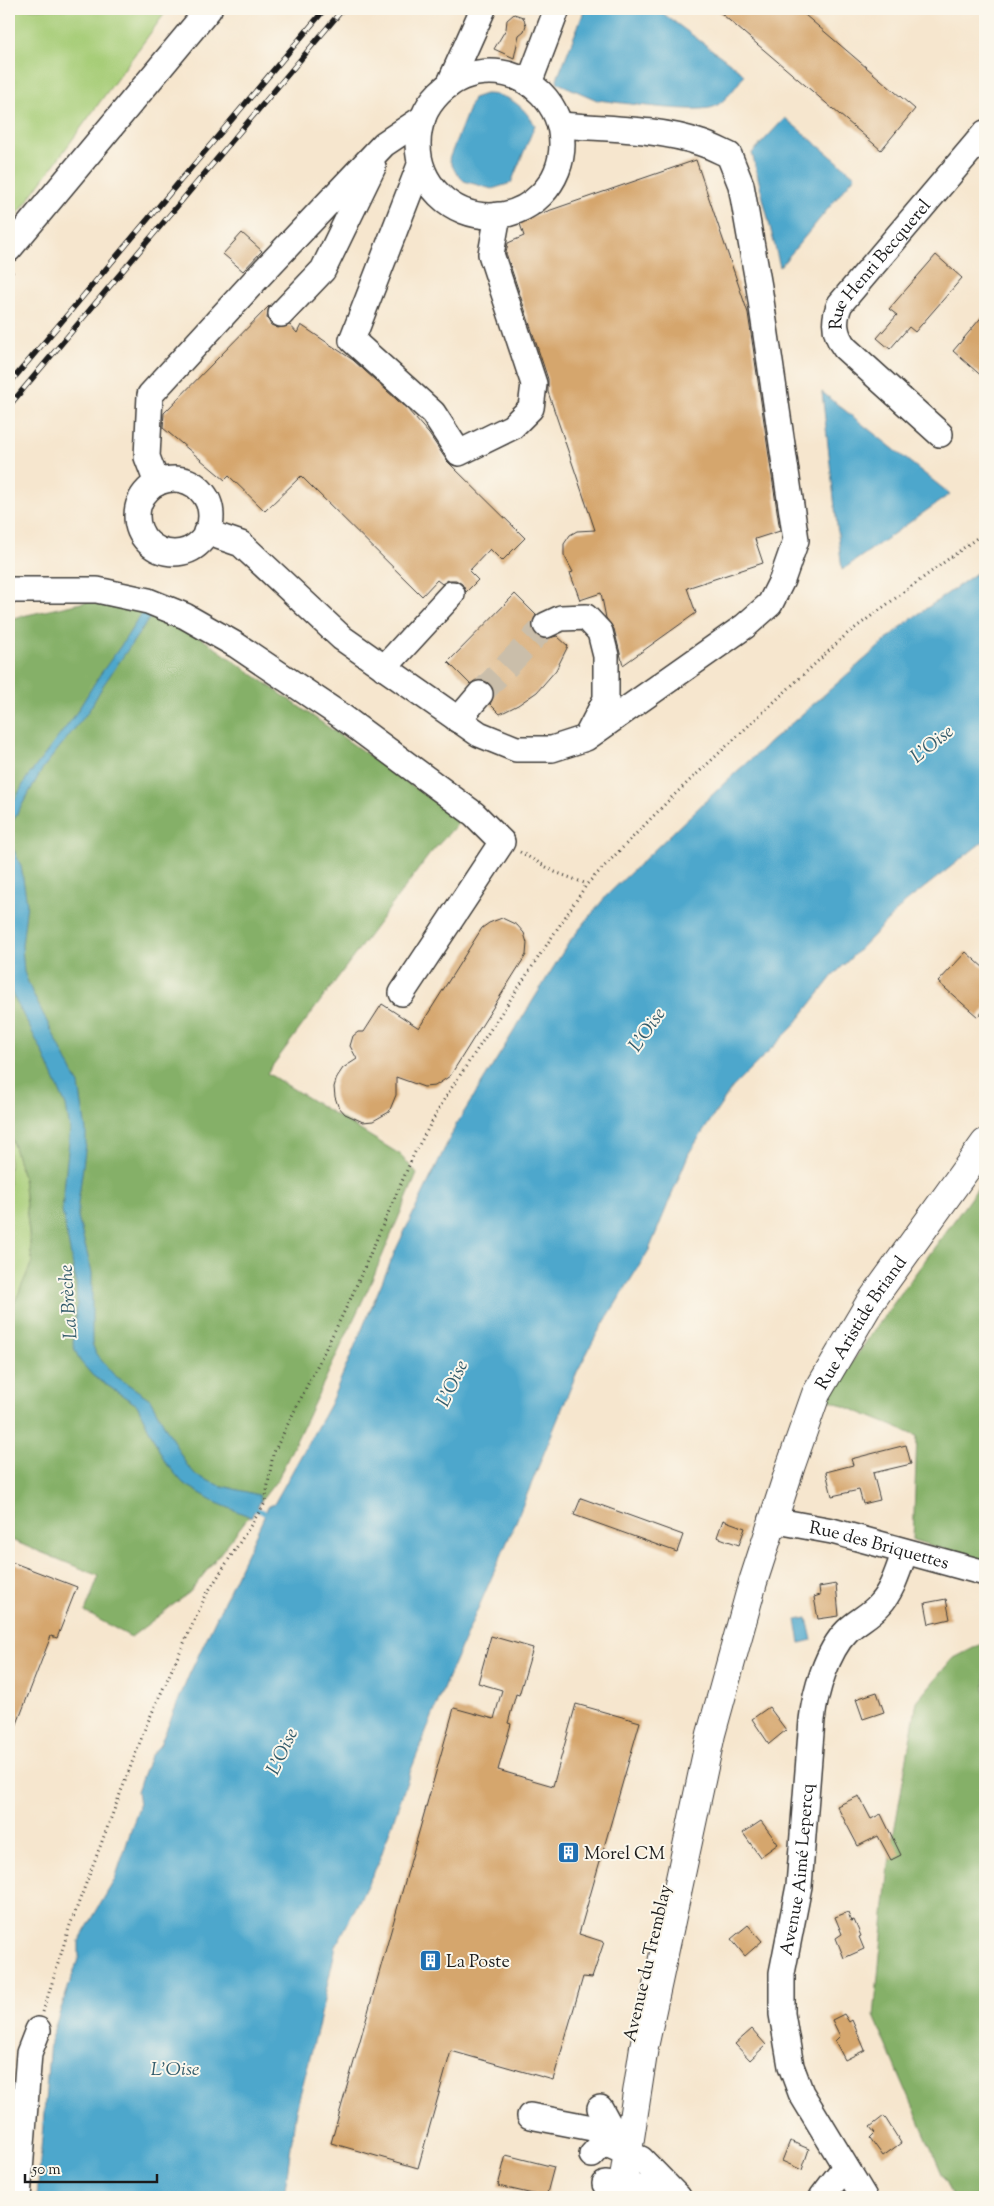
<svg xmlns="http://www.w3.org/2000/svg" width="994" height="2206" viewBox="0 0 994 2206" font-family="'Sorts Mill Goudy',serif">
<rect width="100%" height="100%" fill="#fbf7ec"/>
<filter id="ink" filterUnits="userSpaceOnUse"><feTurbulence type="fractalNoise" baseFrequency=".02" numOctaves="2"/><feDisplacementMap in="SourceGraphic" scale="10" xChannelSelector="R" yChannelSelector="G"/><feConvolveMatrix kernelMatrix="1 2 1 2 8 2 1 2 1" color-interpolation-filters="sRGB"/></filter>
<filter id="wash" filterUnits="userSpaceOnUse"><feTurbulence type="fractalNoise" baseFrequency=".0096" numOctaves="4" result="noise"/><feDisplacementMap in="SourceGraphic" scale="20" xChannelSelector="R" yChannelSelector="G"/><feGaussianBlur stdDeviation="1.12" result="paint"/><feColorMatrix in="noise" values="0 0 0 0 0 0 0 0 0 0 0 0 0 0 0 0 0 1.4 0 .05"/><feComposite in="paint" operator="in"/></filter>
<g filter="url(#wash)">
<rect width="100%" height="100%" fill="#f6e6ce"/>
<path fill="#a7cd78" stroke="#62744a" d="M9,9H168L9,226Z
M9,1130L23,1177L32,1262L9,1316Z"/>
<path fill="#85b068" stroke="#506642" d="M90,601L164,612L461,820L429,855L267,1073L401,1155L417,1174L369,1287L278,1479L190,1592L131,1637L85,1612L99,1576L9,1539V1316L32,1262L23,1177L9,1130V619Z
M985,1178V1562L913,1540L917,1436L827,1399L872,1333Z
M985,1642V2197H952L874,2016L890,1855L917,1701L952,1659Z"/>
<path fill="#4ea7cc" stroke="#356274" d="M585,9H657L738,69L744,75C738,85 726,100 716,106C700,115 619,102 597,100L558,83L557,79Z
M485,94C509,94 522,105 535,125L511,183L492,189L464,181L456,173L449,159L473,98Z
M785,118L855,176L780,267L752,153Z
M822,392L950,494L842,570Z
M985,567V840L906,902L831,978L792,1028L732,1088L689,1153L649,1250L597,1334L577,1372L515,1524L448,1677L411,1770L378,1864L336,1946L319,2023L296,2110L284,2197H37L50,2041L79,1956V1941L115,1879L139,1806L137,1791L150,1756L160,1745L189,1675L263,1519L268,1506L274,1504L330,1404L397,1247L456,1125L569,942L607,895L735,773L907,622Z
M144,610L153,613L104,684L88,712L43,768L9,828V811L26,779L73,718L99,676L120,647Z
M9,839L21,866L27,903L22,946L24,972L32,992L79,1085L86,1130V1144L78,1204V1217L92,1273V1343L96,1354L114,1375L150,1399L186,1464L197,1476L218,1485L259,1495L261,1501L251,1517L217,1503L183,1483L165,1462L137,1405L93,1376L80,1361L75,1350L73,1343L77,1303L76,1282L62,1211L70,1130L66,1106L43,1053L9,988Z
M807,1618L812,1640L800,1643L796,1620Z"/>
<g fill="none" stroke-linecap="round" stroke-linejoin="round">
<path stroke="#4ea7cc" stroke-width="5" d="M251,1506L268,1515"/>
</g>
<g id="blocks">
<path fill="#d5a66d" d="M716,9H798L915,109L881,150Z
M514,14L523,17L526,25L524,31L519,35L514,58L494,49L506,29L507,20Z
M696,160L748,313L780,531L755,539L763,563L687,588L696,613L623,665L614,629L606,618L601,593L580,600L570,573L573,572L564,555V544L570,535L577,531L595,530L548,392V379L506,253L508,243L524,236L519,221Z
M242,233L262,251L243,271L223,254Z
M936,255L962,278L915,332L909,327L890,349L877,338L897,315L889,309Z
M269,306L267,318L271,325L278,328L290,325L297,333L301,325L353,360L408,410L429,434L447,461L525,538L502,561L490,549L469,571L478,580L466,592L462,584L456,580H448L442,584L437,580L422,596L301,476L265,511L229,476L225,480L163,428L164,413Z
M985,313V379L953,351Z
M515,594L536,615L532,624L533,631L537,636L545,639L557,636L568,646L556,670L537,692L518,705L500,714L490,704L494,696V690L490,683L482,680H476L470,684L448,662Z
M502,918L517,925L524,933L527,943L526,955L450,1076L435,1086L424,1087L396,1077V1095L389,1112L373,1121L363,1122L345,1114L338,1106L335,1097L334,1087L337,1077L343,1068L357,1059L350,1046L353,1036L358,1032H364L382,1004L419,1028L482,928L489,923Z
M966,952L985,969V1009L978,1017L938,982Z
M906,1445L911,1464L873,1473L880,1500L863,1504L859,1490L832,1496L826,1472L853,1465L851,1459Z
M581,1498L683,1535L677,1552L574,1515Z
M723,1520L745,1528L739,1545L717,1537Z
M9,1561L77,1587L57,1638L51,1636L10,1742Z
M836,1584L839,1616L818,1619L814,1597L820,1595L819,1587Z
M946,1599L950,1619L929,1624L925,1603Z
M491,1636L533,1648L519,1695L516,1694L508,1723L511,1724L498,1770L553,1786L576,1704L640,1722L579,1934L604,1942L592,1978L583,1977L553,2080L451,2051L418,2168L331,2143L454,1708L494,1719L502,1690L478,1683Z
M877,1692L884,1712L863,1719L856,1699Z
M769,1707L786,1730L769,1744L752,1719Z
M859,1796L871,1819L881,1814L901,1855L891,1860L878,1836L858,1846L837,1806Z
M761,1821L778,1844L760,1857L743,1833Z
M848,1912L851,1921L854,1920L861,1936L859,1937L864,1949L844,1958L836,1938L842,1934L835,1917Z
M748,1925L762,1941L745,1956L731,1939Z
M844,2014L849,2022L852,2020L865,2050L845,2060L835,2041L840,2036L832,2020Z
M752,2029L766,2045L750,2060L735,2044Z
M884,2116L901,2143L883,2156L870,2138L875,2133L870,2127Z
M790,2141L809,2149L802,2170L782,2161Z
M506,2155L554,2167L546,2197L498,2186Z"/>
</g>
</g>
<g filter="url(#ink)">
<use href="#blocks" fill-opacity="0" stroke="#3d3a37" stroke-width="1"/>
<g fill="none" stroke-linecap="round" stroke-linejoin="round">
<path stroke="#cabeaa" stroke-width="25" stroke-dasharray="25 12" stroke-linecap="butt" d="M480,694L546,625"/>
<defs>
<g id="minor">
<circle cx="490" cy="144" r="72"/>
<path d="M529,83L557,9"/>
<path d="M449,85L483,9"/>
<path d="M420,165L352,340L433,413L459,453L512,427L531,408L534,384L491,254L498,215"/>
<path d="M9,249L209,9"/>
<path d="M281,314L323,270L373,167"/>
<path id="s1" d="M940,434L845,348C834,334 833,320 840,304L985,133"/>
<circle cx="174" cy="516" r="37"/>
<path d="M157,483L147,457L150,395L259,276L384,144L423,118"/>
<path d="M206,532L241,544L342,638L479,734L516,749H552L586,738L745,626L770,604L782,580L796,540L759,287L741,185L729,155C720,151 711,146 701,143C659,128 605,129 560,125"/>
<path d="M9,590H97L148,601L185,616L236,645L340,715L474,814L502,842L402,993"/>
<path d="M546,625L561,618L586,617L600,632L606,656V699L588,734"/>
<path d="M384,668L452,594"/>
<path d="M458,720L480,694"/>
<path id="s2" d="M772,1520L832,1531L985,1573"/>
<path d="M600,2108L613,2132"/>
<path d="M530,2116L613,2132"/>
<path d="M611,2146L641,2159L678,2197"/>
<path d="M592,2155L613,2132"/>
<path d="M605,2184L648,2189L678,2197"/>
<path d="M18,2197L29,2053L38,2030"/>
<path d="M822,2197L845,2167"/>
<path id="s3" d="M864,2197L801,2093L791,2066L782,2014V1973L799,1886L812,1720C815,1692 827,1651 847,1631C857,1621 871,1615 880,1604C893,1590 898,1569 905,1552"/>
</g>
<g id="major">
<path id="s4" d="M621,2197L644,2047L711,1734L753,1582L791,1465L816,1394L869,1304L985,1143"/>
</g>
</defs>
<use href="#minor" stroke="#3d3a37" stroke-width="28"/>
<use href="#major" stroke="#3d3a37" stroke-width="30"/>
<path stroke="#3d3a37" stroke-width="3" stroke-dasharray="1 4" stroke-linecap="butt" d="M9,276L14,270
M520,852L555,872L587,884
M43,2012L69,1928L146,1726L206,1595L265,1503L273,1454L350,1300L414,1154L445,1098L587,884L672,797L847,634L985,532"/>
<use href="#minor" stroke="#fff" stroke-width="25"/>
<use href="#major" stroke="#fff" stroke-width="28"/>
<defs>
<path id="rail" d="M9,384L325,9
M9,406L343,9"/>
</defs>
<use href="#rail" stroke="#1c1c1c" stroke-width="5.5"/>
<use href="#rail" stroke="#fbf7ec" stroke-width="4" stroke-dasharray="11" stroke-linecap="butt"/>
</g>
</g>
<defs>
<symbol id="building-square" viewBox="-11 -11 22 22"><rect x="-9" y="-9" width="18" height="18" rx="4" fill="#1f6fb2" stroke="#fbf7ec"/><path d="M-4-6H4V6H1V3H-1V6H-4ZM-2.5-4.3h1.7v1.8h-1.7ZM.8-4.3h1.7v1.8H.8ZM-2.5-1h1.7V.8h-1.7ZM.8-1h1.7V.8H.8Z" fill="#fff"/></symbol>
</defs>
<g fill-rule="evenodd">
<use href="#building-square" x="556" y="1840" width="25" height="25"/>
<use href="#building-square" x="418" y="1948" width="25" height="25"/>
</g>
<g text-anchor="middle" stroke-width="4" stroke-linejoin="round" paint-order="stroke">
<g font-size="18" fill="#1c1c1c" stroke="#fbf7ec">
<text dy="6" stroke="none"><textPath href="#s1" startOffset="229">Rue Henri Becquerel</textPath></text>
<text dy="6" stroke="none"><textPath href="#s4" startOffset="912">Rue Aristide Briand</textPath></text>
<text dy="6" stroke="none"><textPath href="#s2" startOffset="110">Rue des Briquettes</textPath></text>
<text dy="6" stroke="none"><textPath href="#s3" startOffset="349">Avenue Aimé Lepercq</textPath></text>
<text transform="translate(647 1963) rotate(-77)" y="6">Avenue du Tremblay</text>
</g>
<g font-size="18" fill="#1c1c1c" stroke="#fbf7ec" text-anchor="start">
<text x="584" y="1859">Morel CM</text>
<text x="446" y="1967">La Poste</text>
</g>
<g font-size="19" font-style="italic" fill="#325b6b" stroke="#fbf7ec">
<text transform="translate(931 743) rotate(-39)" y="7">L'Oise</text>
<text transform="translate(646 1029) rotate(-55)" y="7">L'Oise</text>
<text transform="translate(67 1302) rotate(-94)" y="7">La Brèche</text>
<text transform="translate(451 1383) rotate(-65)" y="7">L'Oise</text>
<text transform="translate(281 1751) rotate(-65)" y="7">L'Oise</text>
<text x="175" y="2075">L’Oise</text>
</g>
</g>
<rect width="994" height="2206" fill="none" stroke="#fbf7ec" stroke-width="30"/>
<path d="M25 2174v8h132v-8" fill="none" stroke="#1c1c1c" stroke-width="2.5"/>
<text x="32" y="2174" font-size="15" fill="#1c1c1c" stroke="#fbf7ec" stroke-width="4" paint-order="stroke">50 m</text>
</svg>
